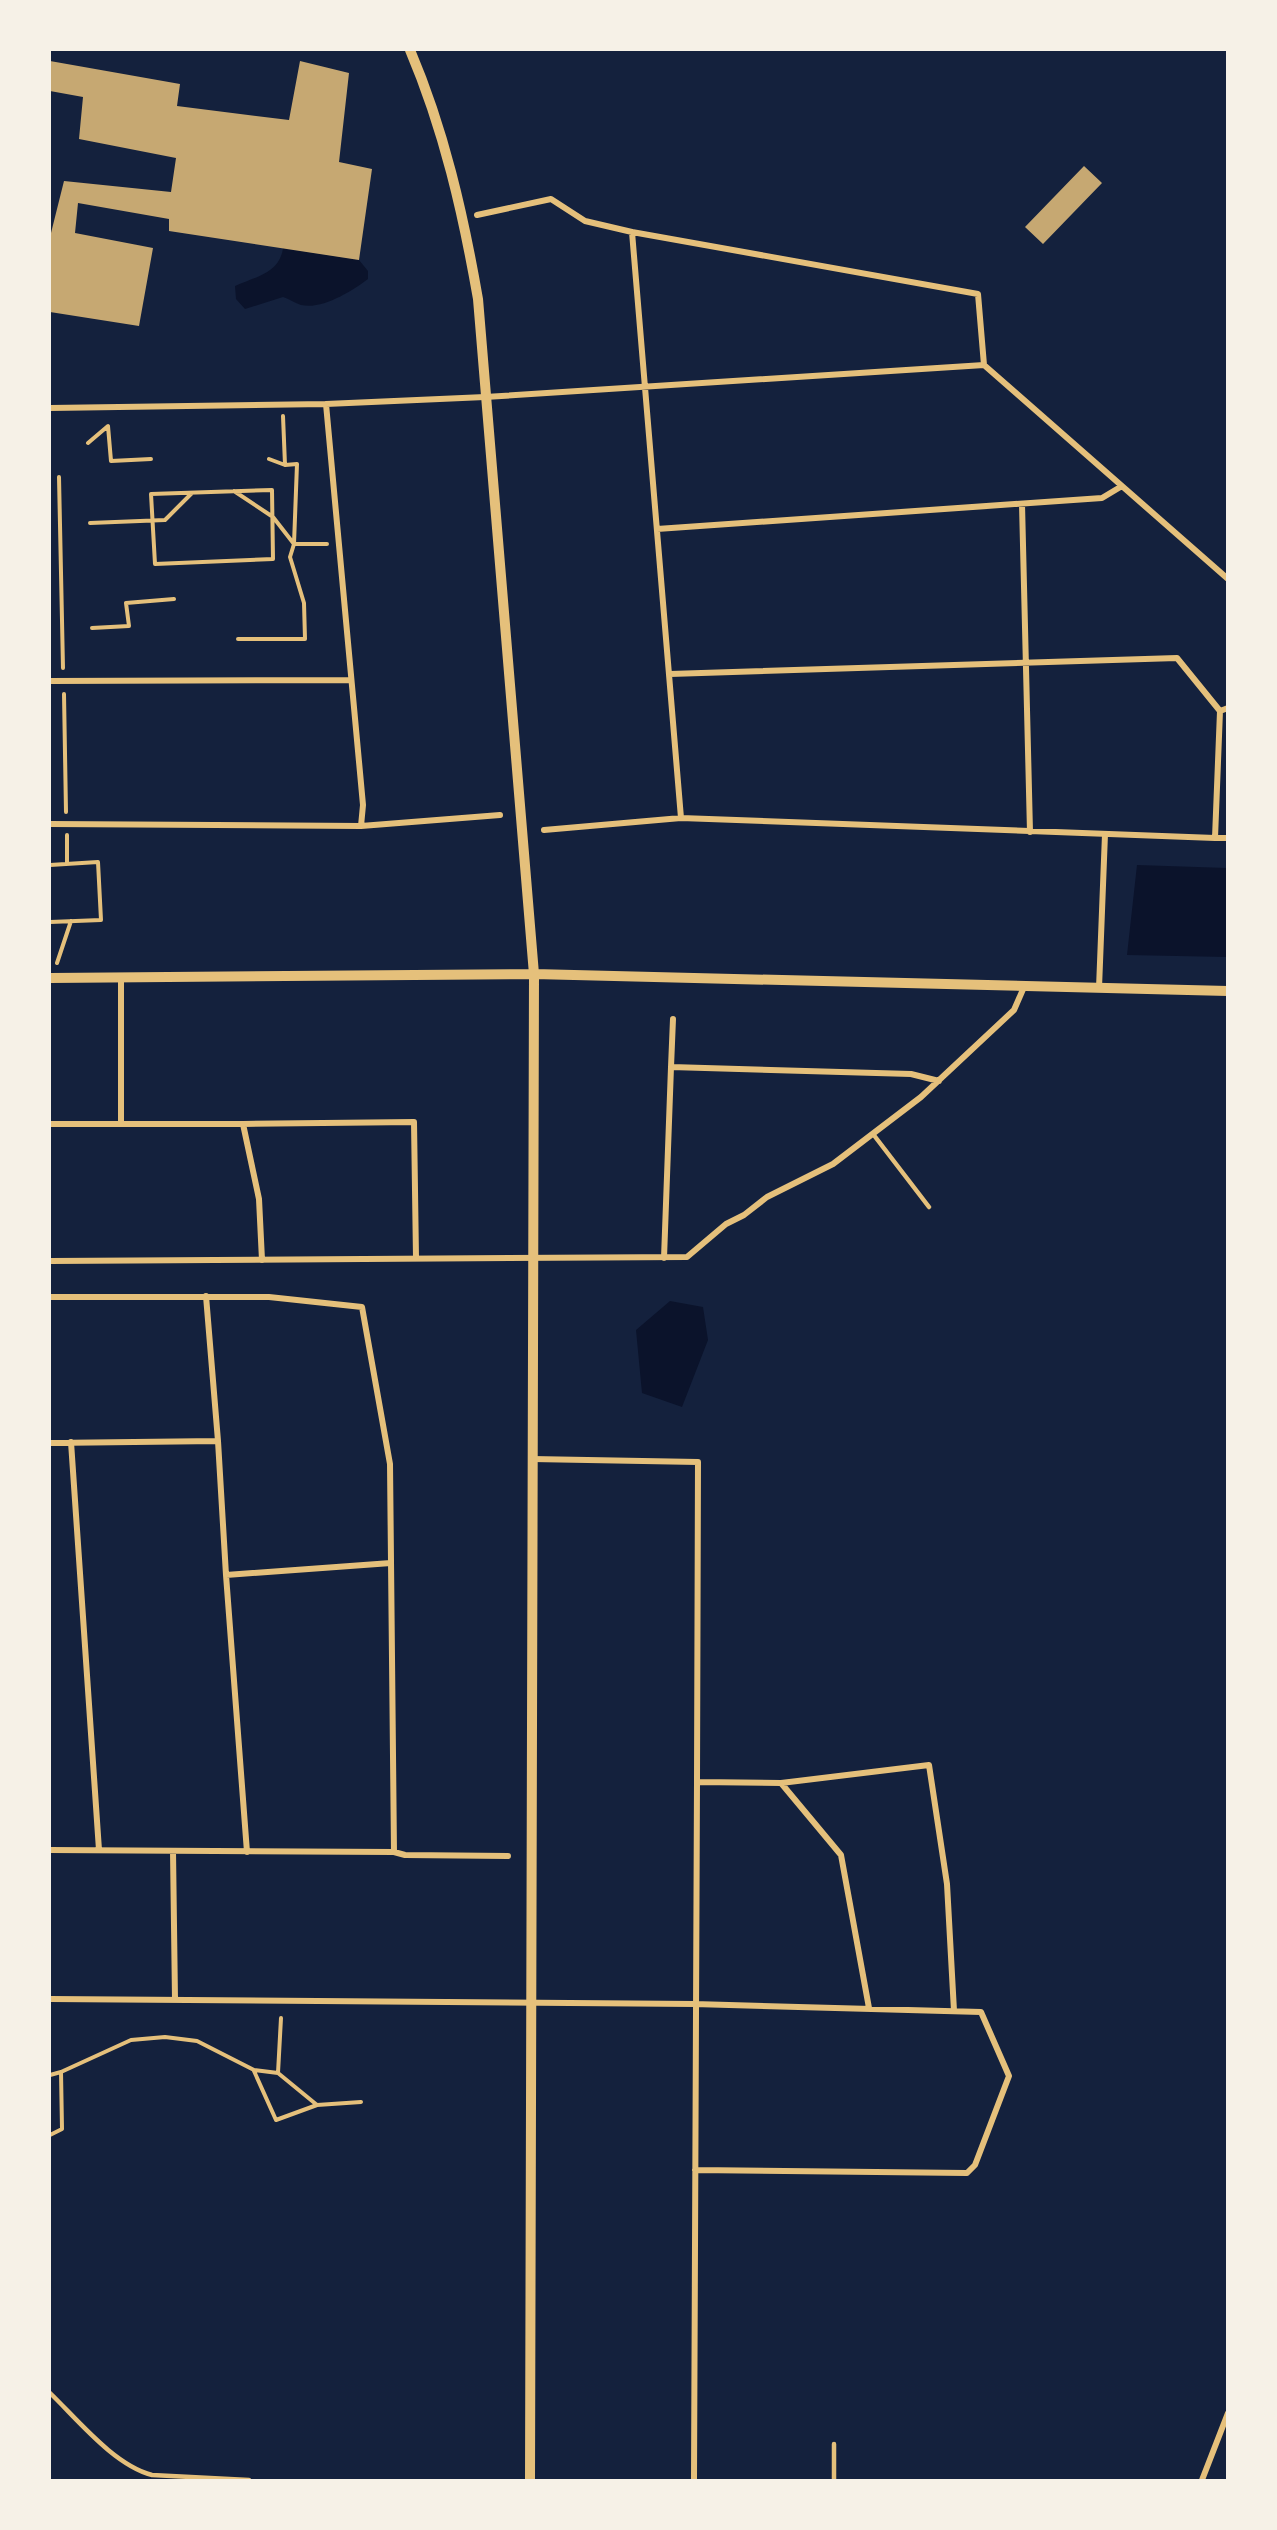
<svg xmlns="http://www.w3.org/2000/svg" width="1277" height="2530" viewBox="0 0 1277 2530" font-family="'Fira Sans',sans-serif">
<rect width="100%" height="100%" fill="#14213d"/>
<path fill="#0b132b" d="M283,248L359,260L368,271V279C352,291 322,310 301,305C295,303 289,299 283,297L245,309L236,299L235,286C255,277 280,273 283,248Z
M1137,865L1227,868V957L1127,955Z
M670,1301L703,1307L708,1340L682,1407L642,1393L636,1330Z"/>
<path fill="#c6a872" d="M50,61L180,84L177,106L289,120L300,61L349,73L339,162L372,169L359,260L169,231V219L78,203L75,233L153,248L139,326L50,312V237L64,181L171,192L176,158L79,139L83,97L50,91Z
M1084,166L1102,183L1043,244L1025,227Z"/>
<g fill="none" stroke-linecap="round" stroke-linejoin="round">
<path stroke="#e5c07b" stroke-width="4" d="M88,443L108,426L111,461L151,459
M269,459L285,465L283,416
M285,465L297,464L294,544H327
M59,477L63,668
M272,490L273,559L155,564L151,494Z
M234,491L273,517L294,544L290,557L304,603L305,639H238
M90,523L165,520L192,493
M92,628L129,626L126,603L174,599
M64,694L66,812
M67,835V864
M50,865L98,862L101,920L50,922
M57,963L71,921
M254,2071L276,2120L317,2105
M278,2073L317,2105L361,2102
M50,2075L61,2072L131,2040L165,2037L197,2041L254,2070L278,2073L281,2018
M50,2135L62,2129L61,2072"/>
<path stroke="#e5c07b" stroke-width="4.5" d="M873,1134L929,1207
M50,2393C78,2420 114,2465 152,2475L249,2480
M834,2480V2444"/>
<path stroke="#e5c07b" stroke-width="6" d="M477,215L551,199L585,221L632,232
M50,408L326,404L485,397L984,365
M1022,504L1030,832
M657,529L1102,498L1122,486
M1228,579L984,365L978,294L632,232L681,818L1215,838L1220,711L1228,708
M670,674L1177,658L1220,711
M50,681L351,680
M50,824L361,826L363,805L326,404
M361,826L500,815
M544,830L681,818
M1215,838H1228
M1099,988L1105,834
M671,1067L673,1019
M50,1124H121V977
M121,1124H243L259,1199L262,1260
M243,1124L414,1122L416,1258
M664,1258L671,1067L911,1074L939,1081
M50,1261L687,1257L726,1224L744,1215L767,1197L833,1164L921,1097L1014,1010L1024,987
M206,1296L218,1441
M50,1297H269L362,1307L390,1464L394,1852
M71,1442L99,1850
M50,1443L218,1441L226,1575L391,1563
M532,1459L698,1462L697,1782L781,1783L841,1855L869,2008
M226,1575L247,1852
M781,1783L929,1765L947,1884L954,2011
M50,1850L394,1852L405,1855L508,1856
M173,1851L175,2000
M50,1999L694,2004L981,2012L1009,2076L975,2165L967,2173L695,2170
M694,2480L697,1782
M1202,2480L1228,2413"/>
<path stroke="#e5c07b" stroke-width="10" d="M410,50C444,130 463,213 478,299L534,974L530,2480
M50,978L534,974L1228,991"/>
</g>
<rect width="1277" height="2530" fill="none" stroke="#f6f1e7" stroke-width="102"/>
</svg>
